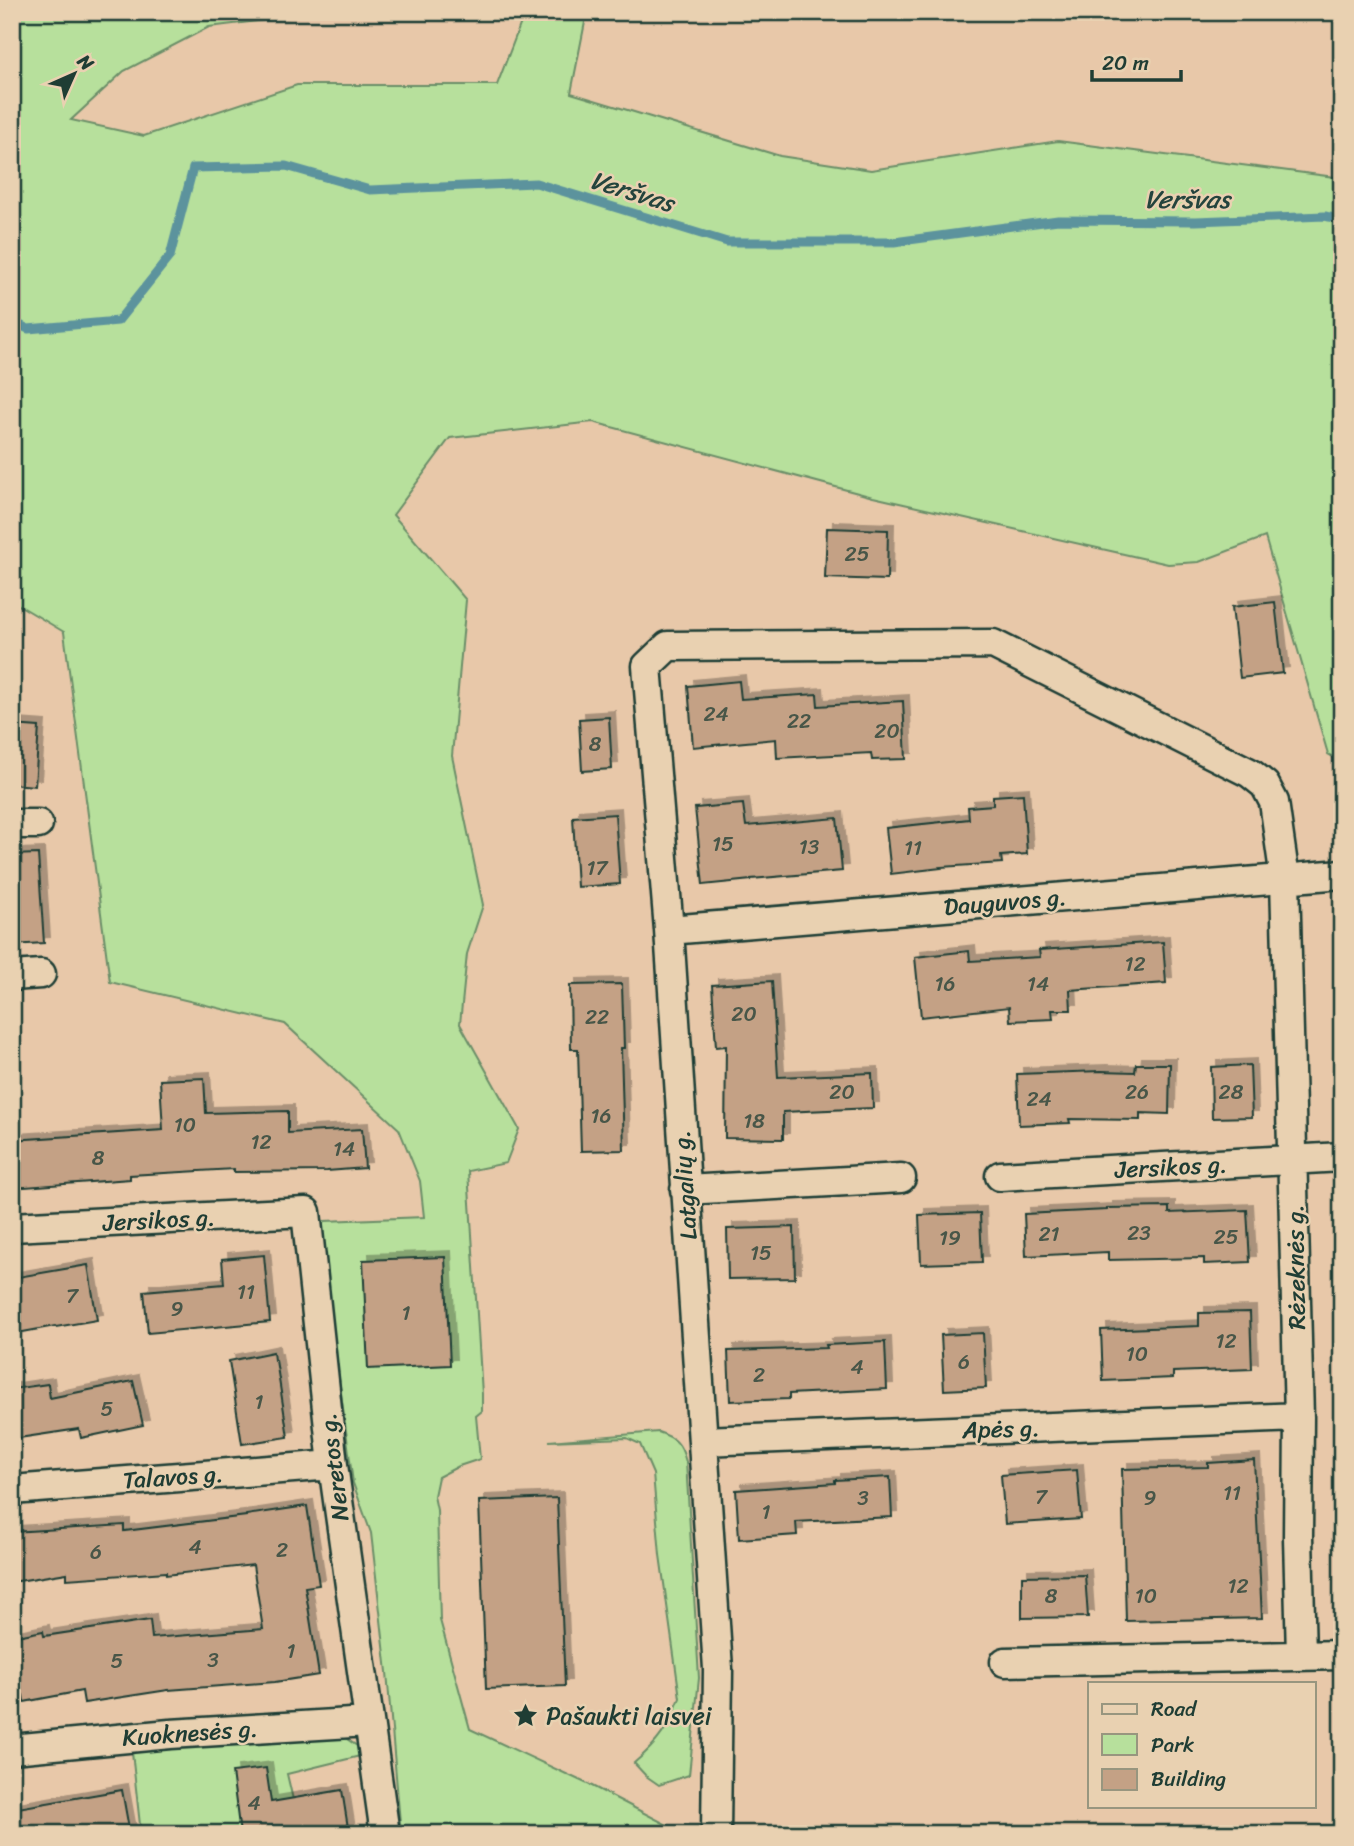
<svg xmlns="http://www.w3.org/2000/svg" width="1354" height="1846" viewBox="0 0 1354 1846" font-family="Sriracha,sans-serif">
<defs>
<filter id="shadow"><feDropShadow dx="6" dy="-6" stdDeviation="0" flood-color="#0004"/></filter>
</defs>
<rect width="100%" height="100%" fill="#e8c8a9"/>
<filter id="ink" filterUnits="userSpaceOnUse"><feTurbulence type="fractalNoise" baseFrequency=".0143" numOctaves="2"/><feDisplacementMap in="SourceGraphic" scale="14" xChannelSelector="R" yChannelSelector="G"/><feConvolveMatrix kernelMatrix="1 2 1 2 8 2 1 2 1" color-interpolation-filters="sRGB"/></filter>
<g filter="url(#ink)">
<path fill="#b7e09c" stroke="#6b8e68" stroke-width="2" d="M12,12H331L209,27L124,71L71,120L144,136L297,85H497L525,12H587L571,93L780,156L871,170L1058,141L1342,178V762L1328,754L1265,537L1199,562L1168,564L873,497L593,422L450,438L393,515L466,600L452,756L483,905L467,954L460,1024L519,1129L506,1163L468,1171L482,1394V1411L476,1416L480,1459L459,1466L438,1477L434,1496L437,1510L440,1620L470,1729L592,1786L677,1830L680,1834H401L387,1672L371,1533L353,1483L319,1229L324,1221L424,1217L420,1181L399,1129L285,1024L110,982L64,632L12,601Z
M658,1432C676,1438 681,1443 686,1462L699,1678L689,1775L659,1785L646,1776L634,1763C659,1742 668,1728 680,1698L660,1555L653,1474L640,1444L627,1438L549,1441Z
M344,1737L357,1746L360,1756L287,1774L301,1834H141L131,1743Z"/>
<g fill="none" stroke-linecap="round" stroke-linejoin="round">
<path stroke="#5b939d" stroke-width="9" d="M12,321L28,329L118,321L170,256L193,168L286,166L370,190L536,183L727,242H894L1058,220L1196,221L1325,216L1342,220"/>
</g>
<path fill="#c4a185" stroke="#1f3d34" stroke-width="2" filter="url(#shadow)" d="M827,528L888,530L887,580L825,578Z
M1275,602L1283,673L1240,678L1232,607Z
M739,681L741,699L817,694L818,706L903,701L906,759L872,760L871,753L777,758L776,739L693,747L688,686Z
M609,717L612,769L582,771L579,719Z
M12,725L39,727L35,786L12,784Z
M1023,794L1027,854L1001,856L1002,863L940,867L941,868L891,874L886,828L969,819L968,807L993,805V796Z
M743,804L746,826L837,818L842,871L751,879V880L703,885L695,808Z
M615,814L620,884L577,887L573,817Z
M38,854L44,943L12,945V855Z
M1163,942L1166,983L1070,990L1071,1010H1052L1053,1019L1010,1021L1009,1007L921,1017L915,957L969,951L970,961L1040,957L1039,950Z
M772,981L778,1077L872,1073L873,1108L783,1112V1139L725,1138L726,1046L716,1047L712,985Z
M622,984L624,1048H621L624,1150L581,1151L578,1049H571L570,985Z
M1136,1064H1170L1169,1114L1140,1113V1120L1069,1119L1070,1123L1019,1125L1017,1074L1101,1071L1135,1072Z
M1250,1065L1252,1117L1212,1118L1211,1067Z
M204,1078L206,1113L288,1111V1133L362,1129L365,1168L327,1171L234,1172V1169L130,1175V1179L12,1188V1140L163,1130L160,1080Z
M1169,1207V1213L1247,1210L1250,1262L1204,1264V1258L1108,1260V1252L1026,1256L1024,1214L1107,1210V1208Z
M980,1213L982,1262L921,1264L919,1215Z
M794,1227L795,1278L728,1279L727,1229Z
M264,1255L270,1322L148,1333L144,1291L224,1284L222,1259Z
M445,1257L450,1365L368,1369L363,1260Z
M88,1265L97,1320L56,1327L55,1326L12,1334V1278Z
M1250,1312L1252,1369L1173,1372V1378L1103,1381L1101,1330L1199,1326V1313Z
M983,1333L986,1388L944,1390L941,1335Z
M885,1342L887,1389L789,1394V1399L730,1401L728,1351L827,1348L826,1345Z
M273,1352L274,1360H276L288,1437L242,1444L229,1361Z
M133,1381L143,1425L81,1438L79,1429L12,1439V1389L48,1384L50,1398Z
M1254,1460L1262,1618L1126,1621L1122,1469L1208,1467V1463Z
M1077,1470L1081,1519L1005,1524L1001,1475Z
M890,1477L892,1517L796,1522L797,1535L739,1539L736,1490L835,1483V1480Z
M557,1498L565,1686L486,1689L479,1501Z
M307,1506L319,1585L305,1587L319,1675L275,1682L168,1690L84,1703L82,1691L24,1702L23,1695L12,1696V1637L43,1631L44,1636L150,1620L152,1638L263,1629L253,1565L166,1575V1572L67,1579V1573L12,1582V1532L124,1525V1531L246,1516V1515Z
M1085,1575L1088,1617L1022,1618V1576Z
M266,1768L271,1802L342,1790L349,1834H240L232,1772Z
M122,1790L130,1834H12V1809Z"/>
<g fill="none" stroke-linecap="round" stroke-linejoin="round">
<defs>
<path id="street" d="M12,824H38
M669,930L1342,874
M12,976L41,974
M1000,1176L1342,1157
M685,1190L901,1178
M12,1227L306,1212L333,1465L385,1834
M703,1441L1299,1417
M12,1490L333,1465
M1005,1662L1342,1655
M12,1749L170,1734L368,1722
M716,1834L718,1669L669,930L647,666L668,646L993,644L1250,773L1265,785L1274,802L1285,879L1299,1417L1298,1537L1301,1656"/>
</defs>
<use href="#street" stroke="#1f3d34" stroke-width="33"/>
<use href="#street" stroke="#e9d1b1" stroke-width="28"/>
</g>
</g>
<defs>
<symbol id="sight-bare" viewBox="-9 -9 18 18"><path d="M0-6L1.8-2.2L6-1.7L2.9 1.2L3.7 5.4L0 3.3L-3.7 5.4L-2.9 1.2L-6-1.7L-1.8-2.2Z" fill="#1f3d34" stroke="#e9d1b1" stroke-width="2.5" paint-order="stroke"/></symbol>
</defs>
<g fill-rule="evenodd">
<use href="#sight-bare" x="508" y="1698" width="35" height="35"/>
</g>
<g text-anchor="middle" stroke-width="5" stroke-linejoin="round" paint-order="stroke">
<g font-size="21" fill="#485648">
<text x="857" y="561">25</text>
<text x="716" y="721">24</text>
<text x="799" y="728">22</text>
<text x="887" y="738">20</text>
<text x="595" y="751">8</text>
<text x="723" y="851">15</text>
<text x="809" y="854">13</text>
<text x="913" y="855">11</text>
<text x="597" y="875">17</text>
<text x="1135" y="971">12</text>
<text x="945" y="991">16</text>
<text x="1038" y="991">14</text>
<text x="744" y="1021">20</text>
<text x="597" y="1024">22</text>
<text x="842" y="1099">20</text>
<text x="1137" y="1099">26</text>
<text x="1231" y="1099">28</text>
<text x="1039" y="1106">24</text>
<text x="601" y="1123">16</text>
<text x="754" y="1128">18</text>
<text x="185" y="1132">10</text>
<text x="261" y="1149">12</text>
<text x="344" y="1156">14</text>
<text x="98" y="1165">8</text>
<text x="1139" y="1240">23</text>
<text x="1049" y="1241">21</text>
<text x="1226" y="1244">25</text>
<text x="950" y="1245">19</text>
<text x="761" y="1260">15</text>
<text x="246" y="1299">11</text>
<text x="72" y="1303">7</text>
<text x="177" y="1316">9</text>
<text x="406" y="1320">1</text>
<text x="1226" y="1348">12</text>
<text x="1137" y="1361">10</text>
<text x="964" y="1369">6</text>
<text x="857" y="1374">4</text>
<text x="759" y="1382">2</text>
<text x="259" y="1409">1</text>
<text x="107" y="1416">5</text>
<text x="1232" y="1500">11</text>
<text x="1041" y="1504">7</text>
<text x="863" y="1505">3</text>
<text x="1150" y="1505">9</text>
<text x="766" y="1519">1</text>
<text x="195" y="1554">4</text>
<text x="282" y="1557">2</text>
<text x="96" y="1559">6</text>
<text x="1238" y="1593">12</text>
<text x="1051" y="1603">8</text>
<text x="1146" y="1603">10</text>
<text x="291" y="1658">1</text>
<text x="213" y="1667">3</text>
<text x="117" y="1668">5</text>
<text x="254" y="1810">4</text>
</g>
<g font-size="24" fill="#1f3d34" stroke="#e9d1b1">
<text transform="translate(1005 902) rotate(-5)" y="8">Dauguvos g.</text>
<text transform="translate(1171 1167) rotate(-3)" y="8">Jersikos g.</text>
<text transform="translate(685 1185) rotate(-94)" y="8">Latgalių g.</text>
<text transform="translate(159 1220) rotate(-3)" y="8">Jersikos g.</text>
<text transform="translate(1296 1267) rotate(-91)" y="8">Rėzeknės g.</text>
<text transform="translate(1001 1429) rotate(-2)" y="8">Apės g.</text>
<text transform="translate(334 1467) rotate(-97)" y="8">Neretos g.</text>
<text transform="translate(173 1477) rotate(-4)" y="8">Talavos g.</text>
<text transform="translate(190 1733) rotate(-4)" y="8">Kuoknesės g.</text>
</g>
<g font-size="24" fill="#1f3d34" stroke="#e9d1b1" text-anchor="start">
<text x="546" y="1724">Pašaukti laisvei</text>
</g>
<g font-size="26" font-style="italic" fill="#24443d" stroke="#e9d1b1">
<text transform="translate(632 191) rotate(17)" y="9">Veršvas</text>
<text x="1187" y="208">Veršvas</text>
</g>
</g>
<rect width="1354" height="1846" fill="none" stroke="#e9d1b1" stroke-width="42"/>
<rect x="21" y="21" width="1312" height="1804" fill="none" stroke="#1f3d34" stroke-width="2.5" filter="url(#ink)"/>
<rect x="1088" y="1682" width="228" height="126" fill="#e9d1b1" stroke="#98967f" stroke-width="2"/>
<rect x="1102" y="1704" width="35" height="10" fill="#e9d1b1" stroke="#98967f" stroke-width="2"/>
<text x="1151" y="1716" font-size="21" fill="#1f3d34">Road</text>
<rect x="1102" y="1734" width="35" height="21" fill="#b7e09c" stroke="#98967f" stroke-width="2"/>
<text x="1151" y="1752" font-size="21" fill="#1f3d34">Park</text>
<rect x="1102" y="1769" width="35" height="21" fill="#c4a185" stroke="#98967f" stroke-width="2"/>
<text x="1151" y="1786" font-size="21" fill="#1f3d34">Building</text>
<g transform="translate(74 74) rotate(45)" stroke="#e9d1b1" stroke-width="5" paint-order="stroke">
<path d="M0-5L12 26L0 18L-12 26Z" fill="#1f3d34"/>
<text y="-10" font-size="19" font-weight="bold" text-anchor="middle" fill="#1f3d34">N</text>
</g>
<path d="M1092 70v10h89v-10" fill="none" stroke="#1f3d34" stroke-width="3.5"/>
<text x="1102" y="70" font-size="21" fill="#1f3d34" stroke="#e9d1b1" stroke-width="5" paint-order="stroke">20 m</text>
</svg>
